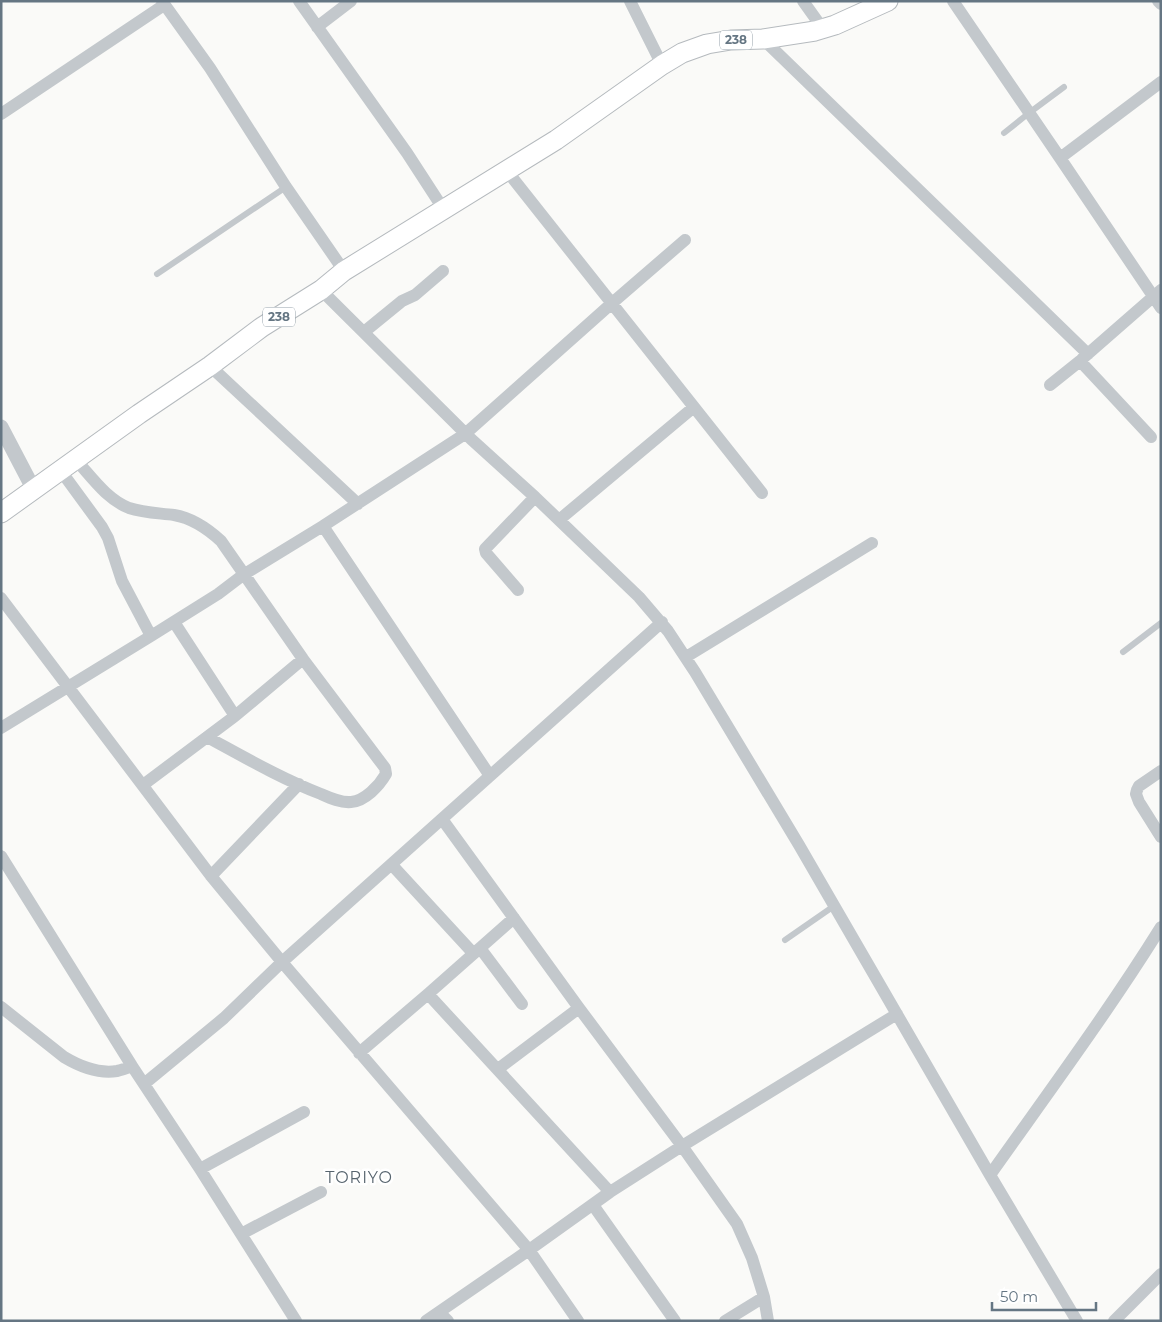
<svg xmlns="http://www.w3.org/2000/svg" width="1162" height="1322" viewBox="0 0 1162 1322" font-family="Montserrat,sans-serif">
<rect width="100%" height="100%" fill="#fafaf8"/>
<g fill="none" stroke-linecap="round" stroke-linejoin="round">
<defs>
<path id="primary" d="M1,513L139,414L210,366L262,327L321,290L344,271L556,140L662,65L682,53L707,44L731,40L763,39L815,31L835,25L888,1"/>
</defs>
<use href="#primary" stroke="#b5babe" stroke-width="21"/>
<path stroke="#c3c8cc" stroke-width="6" d="M1004,133L1029,113L1064,87
M157,274L286,187
M1123,652L1161,623
M785,940L834,906"/>
<path stroke="#c3c8cc" stroke-width="12" d="M162,1L210,68L286,187L344,271
M299,1L407,153L444,210
M630,1L662,65
M803,1L823,29
M953,1L1060,158L1161,308
M1158,1L1161,4
M317,27L351,1
M763,39L1088,354
M1,114L164,5
M1060,158L1161,82
M507,171L762,493
M321,290L471,439L535,497L639,597L668,631L695,672L799,845L990,1175L1077,1321
M364,332L402,301L415,295L443,271
M1082,359L1161,290
M210,366L358,504
M1050,385L1080,361L1151,437
M75,459C91,476 106,499 129,508C144,513 159,513 174,515C192,518 208,529 221,541L303,659L382,764L385,768L386,774C379,786 365,801 351,802C341,803 330,798 321,794C282,779 244,757 207,737
M61,471L102,527L108,538L122,581L151,636
M559,520L694,407
M323,526L490,776
M518,590L486,553L485,549L535,497
M1,598L211,876L282,962L529,1250L578,1321
M686,657L872,543
M235,716L303,659
M1,728L151,636L218,594L243,575L323,526L465,434L611,304L685,240
M1161,771L1139,786L1137,790L1136,794L1139,802L1161,837
M143,785L235,716L174,622
M442,819L579,1008L682,1146L737,1224L752,1258L764,1297L768,1321
M1,856L132,1066L200,1169L296,1321
M392,865L473,953
M211,876L299,784
M480,948L522,1004
M428,994L610,1192
M1,1007L64,1057C79,1066 98,1074 117,1071C122,1070 127,1068 132,1066
M359,1053L428,994L514,918
M498,1069L579,1008
M144,1084L224,1018L282,962L662,622
M200,1169L304,1112
M990,1175C1048,1093 1108,1012 1161,927
M593,1205L675,1321
M241,1234L321,1192
M439,1312L448,1321
M426,1321L529,1250L610,1192L682,1146L897,1014
M725,1321L764,1297
M1114,1321L1161,1274"/>
<path stroke="#c3c8cc" stroke-width="15" d="M1,427L34,490"/>
<use href="#primary" stroke="#fff" stroke-width="19"/>
</g>
<g text-anchor="middle" stroke-width="5" stroke-linejoin="round" paint-order="stroke">
<g fill="#fff" stroke="#939fa8" stroke-width="1">
<rect x="720" y="30.5" width="32" height="19" rx="4"/>
<rect x="263" y="307.5" width="32" height="19" rx="4"/>
</g>
<g font-size="12" font-weight="bold" fill="#657683">
<text x="736" y="44">238</text>
<text x="279" y="321">238</text>
</g>
<g font-size="16" letter-spacing="1" fill="#57646e" stroke="#fff">
<text x="359" y="1183">TORIYO</text>
</g>
</g>
<rect width="1162" height="1322" fill="none" stroke="#657683" stroke-width="5"/>
<path d="M992 1302v8h104v-8" fill="none" stroke="#657683" stroke-width="2.5"/>
<text x="1000" y="1302" font-size="15" fill="#657683" stroke="#ffffff" stroke-width="4" paint-order="stroke">50 m</text>
</svg>
